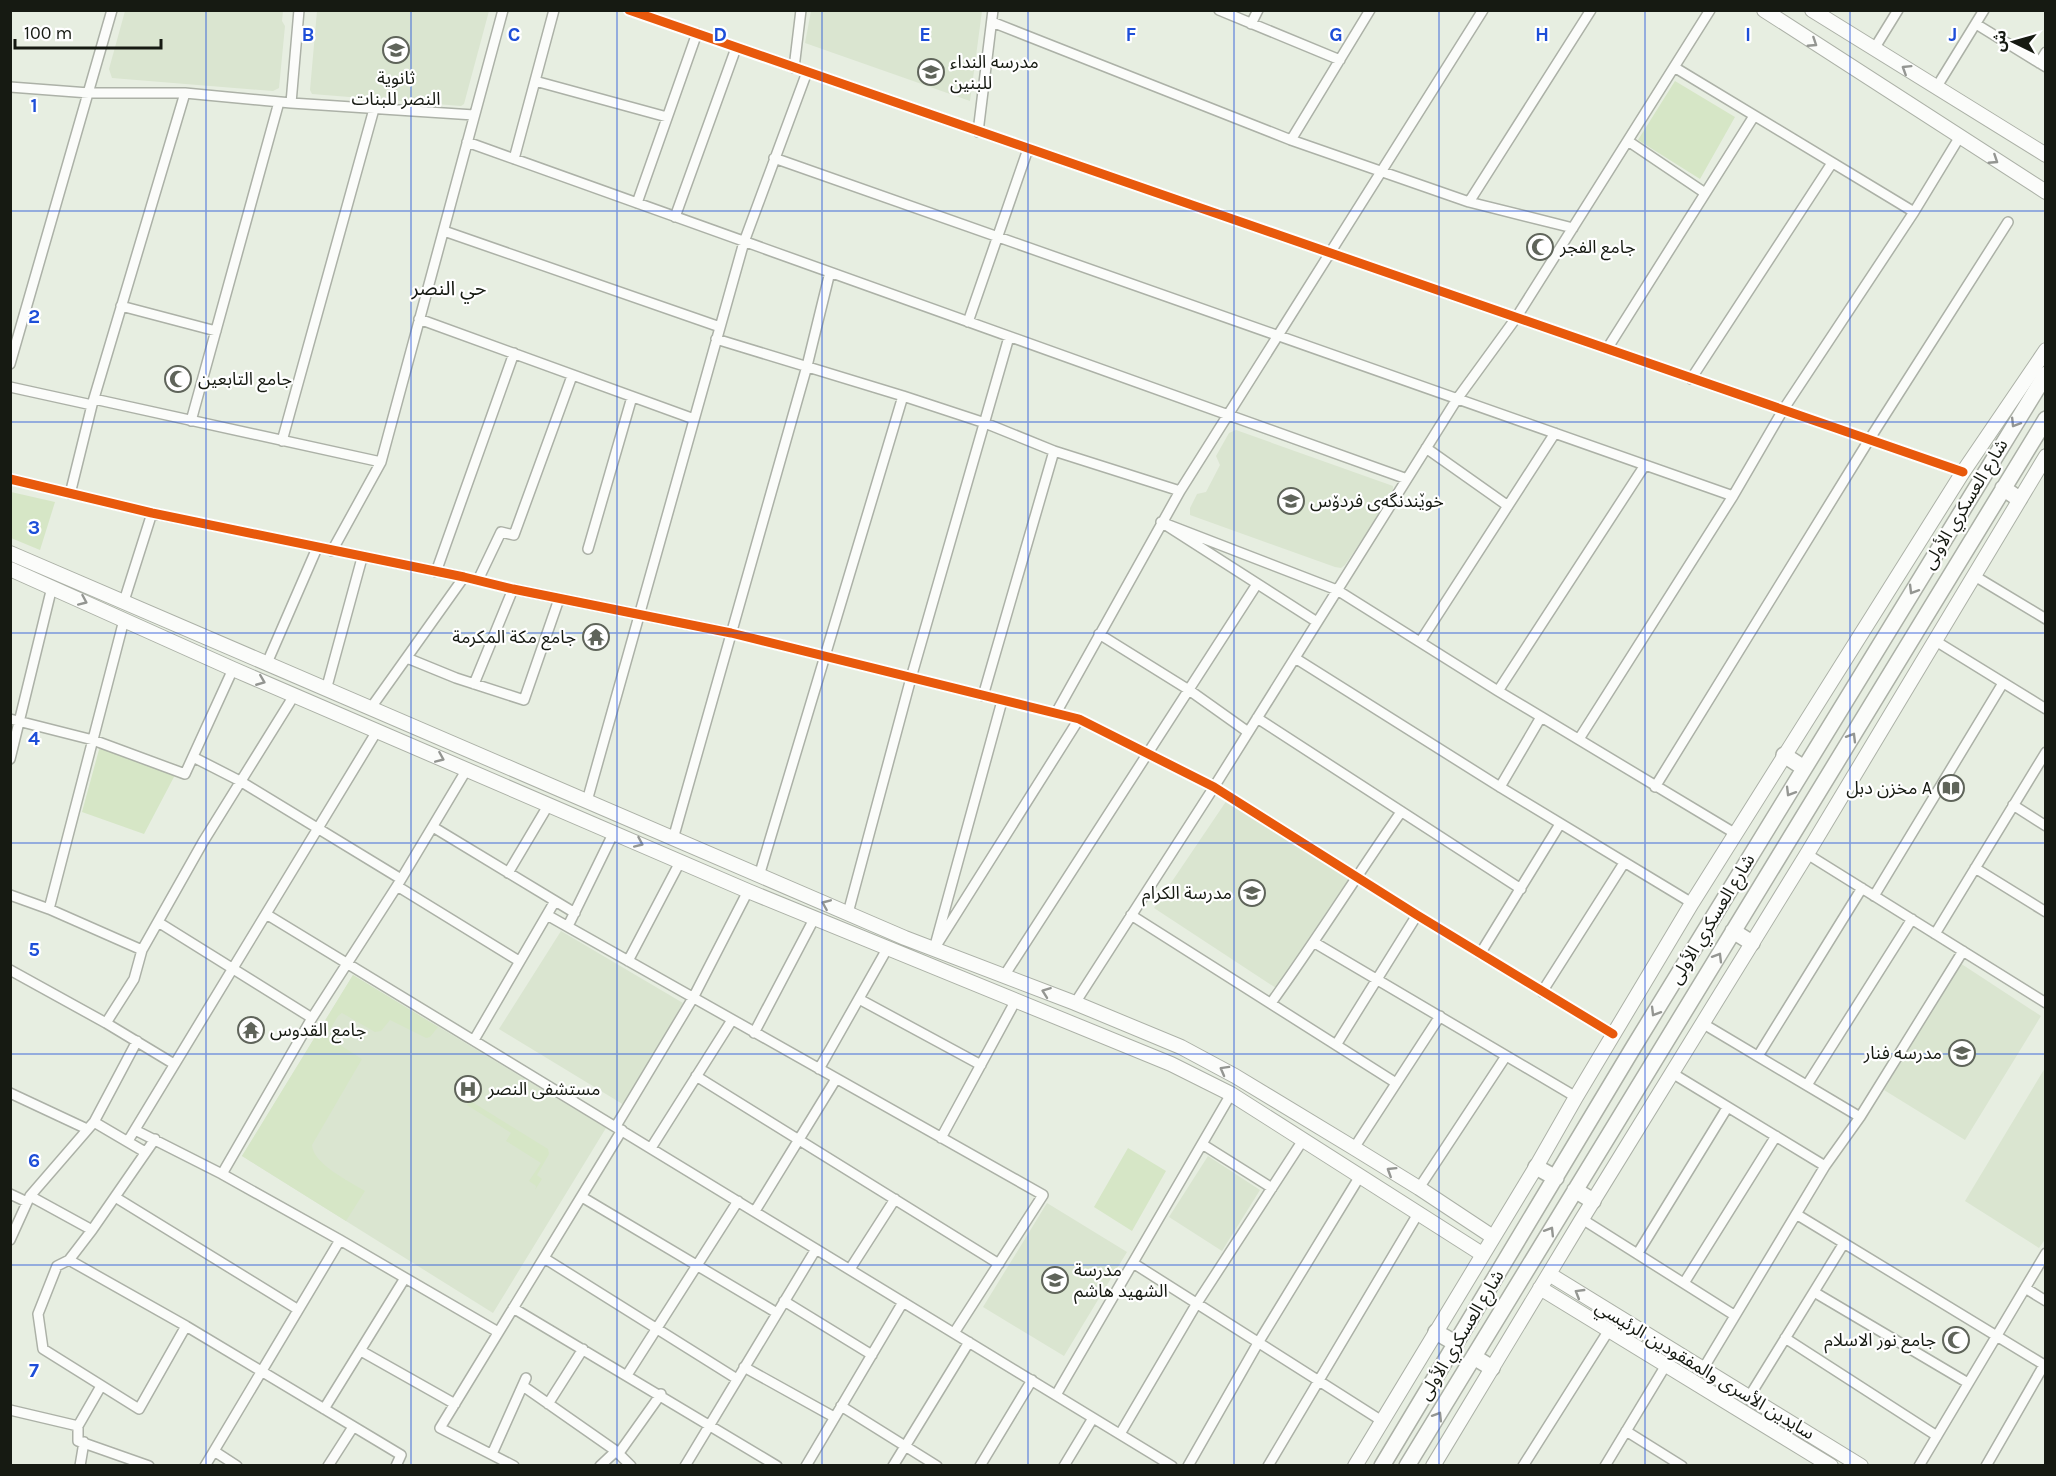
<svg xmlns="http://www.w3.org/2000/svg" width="2056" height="1476" viewBox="0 0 2056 1476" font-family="Karla,'Noto Sans Arabic',sans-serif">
<rect width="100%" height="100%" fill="#e7eee1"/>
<path fill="#dae5d0" d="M125,11H283L282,21L285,26L279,88L273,91L112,78L109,69Z
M317,11H489L464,104L461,106L312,94L310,90Z
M811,11H982L970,101L805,43Z
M1236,430L1393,486V494L1345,565L1341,568L1335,567L1190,515V508L1197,494L1206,492L1220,465L1216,456L1229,433Z
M1227,800L1349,879L1276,988L1154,908Z
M561,931L683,1003L624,1105L499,1029Z
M1960,963L2041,1016L1965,1140L1884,1090Z
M353,975L606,1128L493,1313L242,1156Z
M2045,1068L2046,1238L2039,1248L1965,1201Z
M1208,1156L1260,1190L1222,1251L1169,1217Z
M1047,1203L1127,1252L1064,1356L983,1307Z"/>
<path fill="#d6e6c6" d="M1675,81L1735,117L1700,179L1638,140Z
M11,492L55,502L40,550L11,538Z
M100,746L175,775L144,834L82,812Z
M353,975L438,1027L430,1037L426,1038L390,1020L381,1031L375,1032L342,1013L338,1016L328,1033L329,1038L362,1059L312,1145C313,1164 349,1181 365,1191L346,1221L242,1156Z
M469,1100L548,1149L549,1154L537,1175L542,1179L535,1190L536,1186L529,1181L541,1163L506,1141L511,1133L467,1105Z
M1128,1148L1166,1171L1132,1231L1094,1207Z"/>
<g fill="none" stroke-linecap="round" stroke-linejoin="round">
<defs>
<path id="street" d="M629,10L1963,472
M1219,10L1340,60
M992,22L1291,140L1469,202L1573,228
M1251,24L1258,10
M1976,24L2046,67
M1874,49L1898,10
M2039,63L2046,52
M1674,67L1914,212
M794,68L801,10
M535,81L667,117
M10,87L89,93H185L291,103L474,115
M1936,88L1984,10
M291,103L299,10
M978,132L993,10
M1291,140L1370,10
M1628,141L1705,193
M467,142L1407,479
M774,158L1733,496
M514,159L554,10
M1469,202L1591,10
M637,203L697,33
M675,217L736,48
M444,231L720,327
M121,306L216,331
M419,319L694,419
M968,322L1028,149
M716,339L903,396L985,423L1054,451L1180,491
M1607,349L1754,116
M10,364L112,10
M1691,379L1832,163
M10,387L92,405
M94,399L381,462
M191,421L279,102
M282,441L374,109
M1426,448L1508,506
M10,479L152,513L464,577L513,589L731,633L1079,719L1214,787L1417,915L1613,1034
M70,494L92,405L185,93
M588,549L632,397
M332,551L381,462L503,10
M436,572L514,353
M1973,575L2046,619
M478,580L501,532L514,535L572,376
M124,601L152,513
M1317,622L1161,522L1337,590L1498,691L1736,834
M1099,634L1189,690L1248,732
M1934,640L2046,709
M1420,642L1555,433
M407,658L456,678L524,700L559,599
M1295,658L1500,787L1692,903
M267,663L317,548
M474,684L513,589
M326,690L362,558
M1498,691L1645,465
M983,696L1054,451
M1002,701L934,949L1079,719
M370,709L464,577
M1056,713L1180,491L1483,10
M1257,718L1521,889
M10,719L93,740L185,774L233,669
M1579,739L1733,496L1783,410L1914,212L1959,138
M193,757L240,781L401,879
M10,759L52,587
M1500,787L1541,717
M1655,787L1869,440L2008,222
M587,801L744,242L807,72
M2013,805L2046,826
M433,827L575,913
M673,839L807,366L830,272
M1807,854L2046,1003
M1975,868L2046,912
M508,873L549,804
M759,876L903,396
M397,886L519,961
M10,895L49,909L142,950
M1874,896L2003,683
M49,909L124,620
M848,913L911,678L1009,337
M266,914L1172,1466
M547,915L1043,1195L954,1333
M1131,915L1396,1083
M158,922L312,1018
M568,926L614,832
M1935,934L2046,752
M1315,943L1576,1097
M1480,954L1560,824
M628,961L680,862
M10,970L106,1023L174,1064
M1004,976L1257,584
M1542,992L1624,863
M859,999L981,1065
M1075,1003L1214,787L1457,399L1516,318L1710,10
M1271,1003C1316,941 1357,875 1401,812
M106,1023L134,979L142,950L203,842L295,694
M1702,1023L1860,1117
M754,1033L814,919
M474,1040L555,901
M1336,1045L1417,915
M1758,1056L1862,888
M819,1069L887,949
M1672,1073L1825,1166
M696,1076L999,1264
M1807,1085L1912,919
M10,1093L87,1129
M94,1122L145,1152
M616,1126L693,998L748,891
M135,1130L222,1174L340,1240L498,1332
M941,1138L1016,1000
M155,1139L92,1230L69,1260L57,1266L38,1314L43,1349L139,1409L186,1326
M128,1141L377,731
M1202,1144L1272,1188
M651,1148L732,1020
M1354,1148L1440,1016
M222,1174L312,1018L397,886L467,769
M1419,1188L1506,1056
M10,1194L27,1202
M30,1196L92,1230
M115,1197L297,1309
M582,1197L777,1313
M755,1211L836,1079
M1796,1214L2046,1366
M1582,1219L1734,1315
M10,1240L30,1196L94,1122L137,1041
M1638,1253L1727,1108
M544,1258L737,1379
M69,1260L186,1326L401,1455L396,1466
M1133,1263L1382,1421
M850,1269L895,1199
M1684,1283L1776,1136
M2025,1288L2046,1301
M1814,1292L1968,1383
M784,1301L872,1355
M513,1308L777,1466
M1785,1338L1937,1436
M361,1351L455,1404
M744,1367L834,1417
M1703,1369L1825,1166L1860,1117L1963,951
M627,1375L738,1201
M101,1386L78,1426V1441L149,1466
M523,1386L616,1451L631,1466
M1056,1395L1231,1094
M1749,1397L1844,1243
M548,1404L583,1349
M841,1406L937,1466
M324,1409L405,1278
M10,1410L78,1426
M1626,1431L1682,1466
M1120,1434L1197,1303L1303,1140
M214,1451L237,1466
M619,1453L661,1394
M492,1454L526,1378
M80,1466L84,1442
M205,1466L340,1240
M328,1466L353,1427
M514,1466L440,1428L622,1130
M600,1466L616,1451
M685,1466L816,1249
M806,1466L903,1302
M893,1466L969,1342
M980,1466L1032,1380
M1064,1466L1093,1418
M1188,1466L1258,1343L1360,1176
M1268,1466L1419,1212
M1523,1466L1609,1330
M1605,1466L1666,1365
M1919,1466L2046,1253
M1986,1466L2044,1365"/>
<path id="secondary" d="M1764,10L2046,192
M1812,10L2046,155
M10,553L905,938L1075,1003L1181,1047L1235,1076L1354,1148L1419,1188L1493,1237
M10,569L233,669L748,891L1171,1064L1231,1094L1482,1254
M1549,1274L1861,1466
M1540,1288L1831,1466
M1355,1466L1536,1167L1576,1097L1692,903L1963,472L2046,350
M1433,1466L1582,1219L1807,854L2046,456"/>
<path id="primary" d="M2003,488L2019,499
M1784,755L1804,768
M1733,931L1752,943
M1536,1167L1556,1178
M1575,1190L1593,1201
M1436,1332L1455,1343
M1474,1357L1492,1368
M1382,1466L1633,1048L2046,374
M1407,1466L2046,419"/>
</defs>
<use href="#street" stroke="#acb1a7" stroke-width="12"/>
<use href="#secondary" stroke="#acb1a7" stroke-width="16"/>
<use href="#primary" stroke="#acb1a7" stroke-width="18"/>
<use href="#street" stroke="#fbfcfa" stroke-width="9"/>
<use href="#secondary" stroke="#fbfcfa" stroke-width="14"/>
<use href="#primary" stroke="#fbfcfa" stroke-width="15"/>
<defs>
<path id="cycleway" d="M629,10L1963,472
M10,479L152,513L464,577L513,589L731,633L1079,719L1214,787L1417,915L1613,1034"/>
</defs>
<use href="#cycleway" stroke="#fff" stroke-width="13"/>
<use href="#cycleway" stroke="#e8590c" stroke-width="9"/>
</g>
<defs><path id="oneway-chevron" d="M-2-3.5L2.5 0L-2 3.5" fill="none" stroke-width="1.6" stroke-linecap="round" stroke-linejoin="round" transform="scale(1.5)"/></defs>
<g stroke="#949692">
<use href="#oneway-chevron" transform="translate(1813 43) rotate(33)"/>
<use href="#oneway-chevron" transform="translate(1906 69) rotate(-148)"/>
<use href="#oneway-chevron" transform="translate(1994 160) rotate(33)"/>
<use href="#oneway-chevron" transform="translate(2015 423) rotate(122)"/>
<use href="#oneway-chevron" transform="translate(1913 590) rotate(121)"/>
<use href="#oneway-chevron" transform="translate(83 601) rotate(24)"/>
<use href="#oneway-chevron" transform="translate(261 681) rotate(22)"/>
<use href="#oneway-chevron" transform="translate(1852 737) rotate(-59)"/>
<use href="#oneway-chevron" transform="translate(440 758) rotate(23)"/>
<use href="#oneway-chevron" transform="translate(1790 792) rotate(121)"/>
<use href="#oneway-chevron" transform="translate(639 843) rotate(24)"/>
<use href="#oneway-chevron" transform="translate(826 904) rotate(-157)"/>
<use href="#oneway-chevron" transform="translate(1718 957) rotate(-59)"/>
<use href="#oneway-chevron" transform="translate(1046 992) rotate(-160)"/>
<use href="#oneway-chevron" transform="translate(1655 1012) rotate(121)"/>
<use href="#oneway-chevron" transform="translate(1224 1070) rotate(-151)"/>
<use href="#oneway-chevron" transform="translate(1391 1171) rotate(-148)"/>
<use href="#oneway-chevron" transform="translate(1550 1231) rotate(-58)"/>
<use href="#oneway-chevron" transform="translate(1579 1293) rotate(-149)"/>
<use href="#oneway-chevron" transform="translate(1438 1416) rotate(-58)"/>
</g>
<path fill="none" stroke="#1d4ed8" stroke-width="1.5" stroke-opacity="0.55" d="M206,10V1466M411,10V1466M617,10V1466M822,10V1466M1028,10V1466M1234,10V1466M1439,10V1466M1645,10V1466M1850,10V1466M10,211H2046M10,422H2046M10,633H2046M10,843H2046M10,1054H2046M10,1265H2046"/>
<defs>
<symbol id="school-ring" viewBox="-11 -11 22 22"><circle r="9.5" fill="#fff" stroke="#5f645a" stroke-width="1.5"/><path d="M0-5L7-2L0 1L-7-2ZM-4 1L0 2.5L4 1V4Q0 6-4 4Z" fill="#5f645a"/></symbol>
<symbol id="mosque-ring" viewBox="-11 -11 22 22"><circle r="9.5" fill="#fff" stroke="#5f645a" stroke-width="1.5"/><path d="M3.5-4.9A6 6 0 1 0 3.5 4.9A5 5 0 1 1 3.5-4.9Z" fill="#5f645a"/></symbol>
<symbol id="temple-ring" viewBox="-11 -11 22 22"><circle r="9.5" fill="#fff" stroke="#5f645a" stroke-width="1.5"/><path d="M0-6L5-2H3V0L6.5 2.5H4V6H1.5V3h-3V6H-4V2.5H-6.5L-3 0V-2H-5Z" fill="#5f645a"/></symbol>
<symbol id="library-ring" viewBox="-11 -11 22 22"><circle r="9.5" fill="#fff" stroke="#5f645a" stroke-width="1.5"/><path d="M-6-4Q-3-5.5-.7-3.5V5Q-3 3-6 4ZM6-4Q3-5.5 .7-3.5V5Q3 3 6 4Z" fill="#5f645a"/></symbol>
<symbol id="hospital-ring" viewBox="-11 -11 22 22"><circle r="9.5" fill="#fff" stroke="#5f645a" stroke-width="1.5"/><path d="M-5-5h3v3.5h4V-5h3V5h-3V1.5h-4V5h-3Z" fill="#5f645a"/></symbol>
</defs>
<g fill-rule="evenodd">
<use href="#school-ring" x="381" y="35" width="30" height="30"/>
<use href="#school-ring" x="916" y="57" width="30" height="30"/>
<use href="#mosque-ring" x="1525" y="232" width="30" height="30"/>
<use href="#mosque-ring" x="163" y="364" width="30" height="30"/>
<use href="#school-ring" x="1276" y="486" width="30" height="30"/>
<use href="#temple-ring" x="581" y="622" width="30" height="30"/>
<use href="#library-ring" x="1936" y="773" width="30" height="30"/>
<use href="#school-ring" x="1237" y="878" width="30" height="30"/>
<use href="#temple-ring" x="236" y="1015" width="30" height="30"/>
<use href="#school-ring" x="1947" y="1038" width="30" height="30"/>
<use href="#hospital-ring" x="453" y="1074" width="30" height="30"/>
<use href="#school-ring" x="1040" y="1265" width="30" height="30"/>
<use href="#mosque-ring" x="1941" y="1325" width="30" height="30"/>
</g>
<g text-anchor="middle" stroke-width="4.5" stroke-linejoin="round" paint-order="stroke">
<g font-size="18" fill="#161a12" stroke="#fff" text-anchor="start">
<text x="950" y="68">مدرسه النداء<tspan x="950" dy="21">للبنين</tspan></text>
<text x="396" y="84" text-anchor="middle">ثانوية<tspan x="396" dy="21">النصر للبنات</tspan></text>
<text x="1560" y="253">جامع الفجر</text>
<text x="198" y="385">جامع التابعين</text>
<text x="1310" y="507">خوێندنگەی فردۆس</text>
<text x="576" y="643" text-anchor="end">جامع مكة المكرمة</text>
<text x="1932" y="794" text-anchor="end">مخزن دبل A</text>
<text x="1232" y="899" text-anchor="end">مدرسة الكرام</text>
<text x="270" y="1036">جامع القدوس</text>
<text x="1942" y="1059" text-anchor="end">مدرسه فنار</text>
<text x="488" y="1095">مستشفى النصر</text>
<text x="1074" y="1276">مدرسة<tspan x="1074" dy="21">الشهيد هاشم</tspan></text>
<text x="1936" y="1346" text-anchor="end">جامع نور الاسلام</text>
</g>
<g font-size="18" fill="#161a12" stroke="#fff">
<text transform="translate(1965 504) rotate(-59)" y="6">شارع العسكري الأولى</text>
<text transform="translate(1712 919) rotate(-59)" y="6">شارع العسكري الأولى</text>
<text transform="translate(1461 1335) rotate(-59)" y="6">شارع العسكري الأولى</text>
<text transform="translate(1705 1370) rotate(31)" y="6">سايدين الأسرى والمفقودين الرئيسي</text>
</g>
<g font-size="20" fill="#161a12" stroke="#fff">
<text x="449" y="295">حي النصر</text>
</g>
</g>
<g font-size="20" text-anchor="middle" font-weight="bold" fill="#1d4ed8" stroke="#fff" stroke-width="4.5" stroke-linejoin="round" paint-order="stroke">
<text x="308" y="41">B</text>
<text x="514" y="41">C</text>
<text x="720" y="41">D</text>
<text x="925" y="41">E</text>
<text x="1131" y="41">F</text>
<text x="1336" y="41">G</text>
<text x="1542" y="41">H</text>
<text x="1748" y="41">I</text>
<text x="1953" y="41">J</text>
<text x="34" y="112">1</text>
<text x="34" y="323">2</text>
<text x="34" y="534">3</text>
<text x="34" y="745">4</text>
<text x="34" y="956">5</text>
<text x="34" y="1167">6</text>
<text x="34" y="1377">7</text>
</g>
<rect width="2056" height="1476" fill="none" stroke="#161a12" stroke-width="24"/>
<g transform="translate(2014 42) rotate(275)" stroke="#ffffff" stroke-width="4.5" paint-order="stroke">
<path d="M0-4.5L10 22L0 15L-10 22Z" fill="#161a12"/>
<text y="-9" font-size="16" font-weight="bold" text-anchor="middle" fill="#161a12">ش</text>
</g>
<path d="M15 39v9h146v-9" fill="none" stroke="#161a12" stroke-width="3"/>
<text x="24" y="39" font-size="18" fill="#161a12" stroke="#ffffff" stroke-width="4.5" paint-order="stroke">100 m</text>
</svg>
